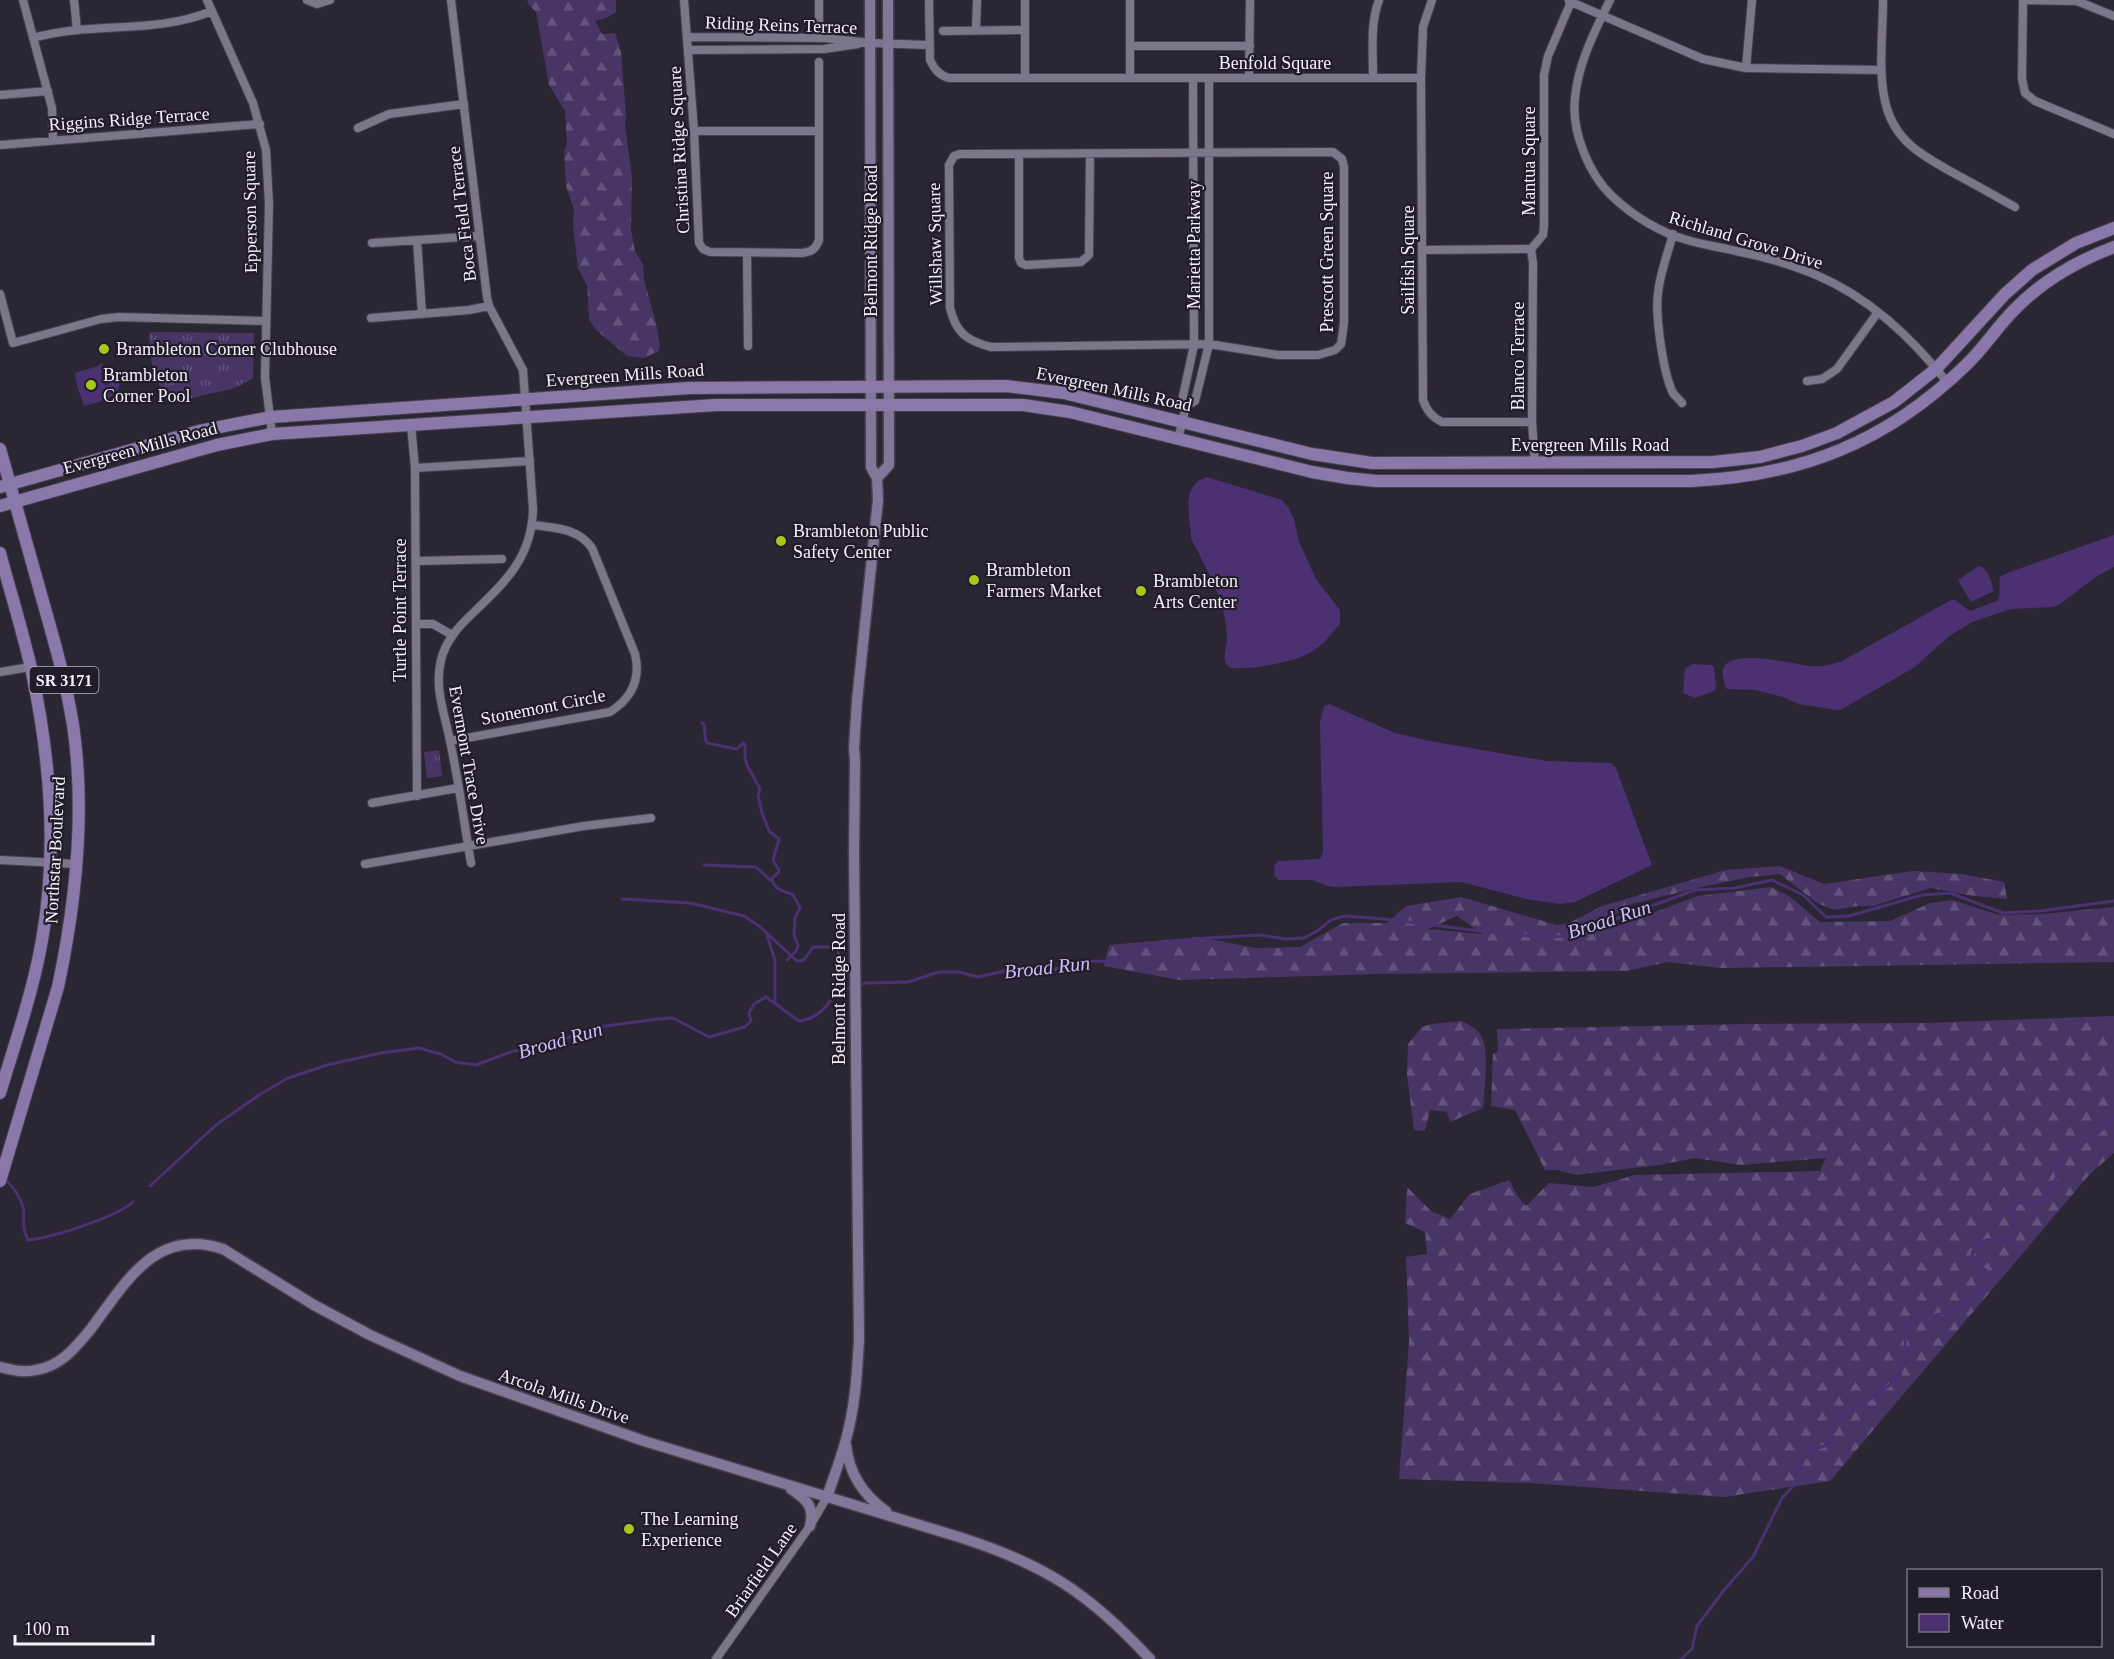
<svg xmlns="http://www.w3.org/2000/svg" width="2114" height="1659" viewBox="0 0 2114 1659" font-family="'Times New Roman',serif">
<defs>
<pattern id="grass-tufts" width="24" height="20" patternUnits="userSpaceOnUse" patternTransform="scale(1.5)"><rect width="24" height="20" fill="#483565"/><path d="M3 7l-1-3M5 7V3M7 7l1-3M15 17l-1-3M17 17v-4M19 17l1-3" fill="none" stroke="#63537c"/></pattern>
<pattern id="forest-firs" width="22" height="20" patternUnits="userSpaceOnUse" patternTransform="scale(1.5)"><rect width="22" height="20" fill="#483565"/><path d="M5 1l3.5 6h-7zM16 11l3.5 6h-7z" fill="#63537c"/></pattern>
</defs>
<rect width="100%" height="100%" fill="#2b2634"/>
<path fill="url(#grass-tufts)" d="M149,332L254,333L253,378L235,388L170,403C154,380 149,360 149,332Z
M439,750L442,776L427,778L424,752Z"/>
<path fill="url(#forest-firs)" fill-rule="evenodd" d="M527,0H616V12L606,18L595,21L602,34L615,33L621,51L626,115L625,126L632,176L631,230L635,251L643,265L644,280L656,323L660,346L659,351L644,358L627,356L595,329L589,319L587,286L578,268L573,225L574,210L566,186L564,152L567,144L565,111L549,85L536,12L529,5Z
M1780,866L1824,884L1913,871L1962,874L2004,882L2007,899L1973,896L1931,888L1873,906H1858L1834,910L1817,903L1780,874L1750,877L1701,887L1632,904L1590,930L1612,928L1698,896L1771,887L1789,896L1820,922L1890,921L1930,903L1952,900L1999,915L2043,914L2114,907V962L1721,968L1668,962L1626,971L1378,974L1179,980L1104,966L1109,945L1200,937L1255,948L1300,947L1343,923H1387L1406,906L1461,897L1557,925L1569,923L1602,906L1726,870ZM1457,916L1483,934L1428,929Z
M2114,1016V1153L2089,1175L1830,1481L1724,1497L1530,1483L1399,1479L1409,1341L1406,1257L1427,1254L1425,1232L1405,1223L1407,1187L1431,1211L1450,1219L1470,1194L1509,1180L1518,1197L1526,1206L1549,1183L1594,1187L1635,1175L1820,1171L1826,1158L1741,1165L1695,1158L1659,1165L1575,1175L1558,1170H1545L1515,1110L1491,1106L1493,1054L1498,1051L1497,1029L1745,1024L1923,1023Z
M1462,1021C1470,1025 1480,1030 1483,1040C1489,1056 1484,1090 1483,1108L1450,1122L1447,1112L1430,1110L1425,1131L1414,1130L1407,1074L1408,1044L1422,1027L1432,1024Z"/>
<path fill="#4b3072" d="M102,363L104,366L101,374L105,385H107L108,376L106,371L112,368C134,395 103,400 84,406L77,386L75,373L98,366Z
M1207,477L1282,500L1288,507L1294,519L1299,542L1316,579L1340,610V624C1333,632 1326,642 1317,648C1300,662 1252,670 1230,668C1220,661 1227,649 1227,638C1227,602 1206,569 1191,538C1191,519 1179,485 1207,477Z
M2114,535V567L2097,576L2060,604L2053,607L2011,609L1972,622L1948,637L1915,667L1842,709L1836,710L1799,704L1783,697L1755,690L1727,689C1724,684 1724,681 1723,676C1717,644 1794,664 1810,666C1822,667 1831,665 1842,661L1951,600H1955L1970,611L1997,601C2002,594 1998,585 2000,577L2007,573Z
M1979,566C1989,569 1991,582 1994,591L1971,602L1958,580Z
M1693,664L1712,665L1714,667L1716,688L1714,691L1695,698L1683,693L1685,668Z
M1329,704L1395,733L1430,741L1547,761L1611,763L1616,768L1652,865L1575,902L1560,904L1526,899L1462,882L1336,887L1328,886L1312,880H1279L1275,877L1274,866L1278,861L1320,859L1323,852L1320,722L1324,706Z"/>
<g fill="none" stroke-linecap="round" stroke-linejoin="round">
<path stroke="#4b3072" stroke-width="3" d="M702,723L704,724L706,742L707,743L736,749L744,743L745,745V758L747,765L760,789L758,795L762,813L769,831L779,839L773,860L779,870L778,873L770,880L756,867L704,865
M772,879C774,890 783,891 792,894L800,907L795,918L794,935L798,946L796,951L787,960
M622,899L690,903L744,916L759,926L797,961L804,960L813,947H838L840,973L838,982L841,989
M767,935L775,960V1002
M859,985L866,983L908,982L939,972H959L978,977L1022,967L1034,971H1044L1054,970L1068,962L1109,961L1123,957L1139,947L1206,938L1260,935L1285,939L1304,938L1317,931L1331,920L1345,916L1384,919L1504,934L1544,937L1569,936L1695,890L1735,888L1772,880L1803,895L1826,917L1849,916L1922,895L1950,893L2003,913L2040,911L2114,901
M5,1179C13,1187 20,1196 23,1207C26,1221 20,1223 28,1240C52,1238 116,1217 133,1202
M150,1186L216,1125L259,1095L288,1078L327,1065L381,1053L419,1048L441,1054L455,1062L476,1065L513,1051L535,1049L599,1027L657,1019L673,1018L709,1037L745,1027L751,1021L749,1013L754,1004L766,997L799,1021C816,1019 828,1007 835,992L852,987
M1681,1659L1692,1649L1697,1626L1724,1590L1753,1557L1782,1498L1794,1485L1803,1461L1811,1451L1826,1445L1829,1441L1832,1432V1426L1838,1419L1875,1396L1894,1382L1900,1375L1906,1351L1904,1329L1910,1322L1914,1319H1923L1957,1309L1986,1286L1991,1280L1989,1273C1980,1264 1966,1263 1975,1246L1986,1240L2012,1238C2018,1227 2010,1215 2014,1204C2021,1201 2029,1204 2037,1201C2063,1192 2052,1166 2066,1151C2071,1146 2080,1144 2086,1141C2098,1135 2106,1127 2114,1116"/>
<defs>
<path id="street" d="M23,0L52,108L53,140
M74,0L77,30
M207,0L253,103L266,150L269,204L265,377L272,434
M307,0L317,4L330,0
M451,0L487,297L489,306L523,370L533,509C532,557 506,581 474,612C459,626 446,640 441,660C434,689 445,714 450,741C459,782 464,823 471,863
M684,0L694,131L699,243L703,249L710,252L802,253C811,252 816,249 819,240V62
M819,0V22
M929,0L930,60C935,70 939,75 949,78H1421
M1025,0V78
M1432,0L1423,27L1421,78L1423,400C1427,411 1432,417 1442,422H1532
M1610,0C1595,31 1578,63 1575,98C1571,131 1589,175 1613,197C1633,216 1661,233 1687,240C1703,245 1720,247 1736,251C1762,256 1790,264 1814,274C1869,297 1911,337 1947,382
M1883,0C1883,31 1878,71 1885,101C1894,143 1925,157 1959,176C1978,186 1997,197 2015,207
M1569,1L1703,59L1746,68L1881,70
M2114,16L2077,1L2023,0L2022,79L2025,93L2035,101L2114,134
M976,30L977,0
M943,31L1025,30
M688,37L825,38L870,43L929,45
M33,38C92,21 154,35 212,11
M1130,46H1250
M689,50L824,49L858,44
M1746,68L1752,0
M1373,77C1373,52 1370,24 1379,0
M1130,78V0
M1249,78L1250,0
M0,95L48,91
M358,128L389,114L464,104
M694,131H819
M0,145L260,124
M1333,152L1342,159L1344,167V323L1341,344L1335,350L1318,355H1278L1209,344L991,347C967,341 956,333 950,308L949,165L954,156L960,154Z
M1019,154V258L1021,263L1026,265L1081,262L1089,255L1090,154
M1673,234C1668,253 1660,273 1658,293C1655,315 1663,373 1673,393C1675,396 1680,400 1682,403
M417,240L422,314
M372,243L479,236
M1531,249L1533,263L1532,422L1535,463
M1423,250L1531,249L1543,235L1544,226V75L1548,56L1571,2
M747,253L748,346
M0,294L13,343L101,319L119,317L265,321
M371,318L469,310L489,306
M1807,381L1822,379L1837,369L1878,312
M1186,406L1195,401L1209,344V78
M411,425L415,468L417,796
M1178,439L1186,406L1183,396L1194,345L1193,78
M415,468L530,461
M416,561L502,559
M416,624H433L452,635
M0,672L30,667
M450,741L610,712C632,698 641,679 635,654L592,548C578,528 555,528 533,525
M372,803L458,788
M0,860L76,864
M365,864L584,826L651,818
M716,1659L810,1526L827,1497"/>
<path id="secondary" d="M877,478L889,465L888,0
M0,1367C12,1370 24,1373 36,1370C61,1366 75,1348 90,1330C125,1284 155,1226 223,1249L314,1305L370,1335L460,1376L644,1441L959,1537C1044,1564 1089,1593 1150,1659
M846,1445C849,1473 863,1495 886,1511
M791,1489C806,1499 815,1506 810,1526
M827,1497C833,1479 840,1461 845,1443C855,1409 857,1375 859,1340L854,853L855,760L854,748L857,701L878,500L877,478L871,467L870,0"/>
<path id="primary" d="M0,449C14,499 28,548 42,598C54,640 66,682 73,725C86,812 76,902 58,987L0,1181
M0,487L199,431L271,417L689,388L1006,386L1064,393L1312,454L1372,463L1713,462L1760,457L1802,446L1837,433L1894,402L1936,369L2005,294L2032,270L2076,243L2114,228
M0,506L217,445L272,434L716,405H1023L1070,412L1312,472L1347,478L1376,481H1691C1801,476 1887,442 1966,365C1984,348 1997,327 2014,310C2042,281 2077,261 2114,247
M0,553C10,591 22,629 31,668C50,756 58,851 42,940C33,992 15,1043 0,1093"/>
</defs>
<use href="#street" stroke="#45414d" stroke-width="10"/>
<use href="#secondary" stroke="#45414d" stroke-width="13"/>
<use href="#primary" stroke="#45414d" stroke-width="14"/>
<use href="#street" stroke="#7c7788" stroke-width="8"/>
<use href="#secondary" stroke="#837799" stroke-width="10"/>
<use href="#primary" stroke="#8a78ab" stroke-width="12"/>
</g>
<g fill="#a9c71b" stroke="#211c2a" stroke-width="2">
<circle cx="104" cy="349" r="6"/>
<circle cx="91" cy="385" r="6"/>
<circle cx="781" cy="541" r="6"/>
<circle cx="974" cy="580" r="6"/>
<circle cx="1141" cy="591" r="6"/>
<circle cx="629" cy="1529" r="6"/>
</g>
<g text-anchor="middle" stroke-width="4.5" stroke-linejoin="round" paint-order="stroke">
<rect fill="#211c2a" stroke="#b5b1bc" stroke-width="1.5" x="29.5" y="667" width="69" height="26" rx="4.5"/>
<g font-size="16" font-weight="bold" fill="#f5f1fb">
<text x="64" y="686">SR 3171</text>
</g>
<g font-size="18" fill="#f5f1fb" stroke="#211c2a">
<text transform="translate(781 25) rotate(2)" y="6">Riding Reins Terrace</text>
<text x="1275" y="69">Benfold Square</text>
<text transform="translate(129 119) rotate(-4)" y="6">Riggins Ridge Terrace</text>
<text transform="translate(679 150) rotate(-93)" y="6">Christina Ridge Square</text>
<text transform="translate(1529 161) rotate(-90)" y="6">Mantua Square</text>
<text transform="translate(250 212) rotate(-91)" y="6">Epperson Square</text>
<text transform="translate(462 214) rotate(-97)" y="6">Boca Field Terrace</text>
<text transform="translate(1746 240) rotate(17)" y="6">Richland Grove Drive</text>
<text transform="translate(871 241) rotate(-90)" y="6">Belmont Ridge Road</text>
<text transform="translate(935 244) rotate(-91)" y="6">Willshaw Square</text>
<text transform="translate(1194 245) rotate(-90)" y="6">Marietta Parkway</text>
<text transform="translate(1327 252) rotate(-90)" y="6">Prescott Green Square</text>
<text transform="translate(1408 260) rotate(-90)" y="6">Sailfish Square</text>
<text transform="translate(1518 356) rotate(-90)" y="6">Blanco Terrace</text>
<text transform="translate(625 375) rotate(-4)" y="6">Evergreen Mills Road</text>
<text transform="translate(1114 389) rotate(12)" y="6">Evergreen Mills Road</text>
<text x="1590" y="451">Evergreen Mills Road</text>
<text transform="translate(140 448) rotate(-15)" y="6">Evergreen Mills Road</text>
<text transform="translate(400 610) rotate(-90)" y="6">Turtle Point Terrace</text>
<text transform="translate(543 707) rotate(-11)" y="6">Stonemont Circle</text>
<text transform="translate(469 765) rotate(80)" y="6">Evermont Trace Drive</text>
<text transform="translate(55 850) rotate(-87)" y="6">Northstar Boulevard</text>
<text transform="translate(839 989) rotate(-90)" y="6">Belmont Ridge Road</text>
<text transform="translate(564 1396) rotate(19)" y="6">Arcola Mills Drive</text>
<text transform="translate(761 1570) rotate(-55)" y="6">Briarfield Lane</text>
</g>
<g font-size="18" fill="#f5f1fb" stroke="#211c2a" text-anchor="start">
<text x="116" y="355">Brambleton Corner Clubhouse</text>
<text x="103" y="381">Brambleton<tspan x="103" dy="21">Corner Pool</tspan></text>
<text x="793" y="537">Brambleton Public<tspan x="793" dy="21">Safety Center</tspan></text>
<text x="986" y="576">Brambleton<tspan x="986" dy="21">Farmers Market</tspan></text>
<text x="1153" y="587">Brambleton<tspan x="1153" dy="21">Arts Center</tspan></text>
<text x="641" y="1525">The Learning<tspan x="641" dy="21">Experience</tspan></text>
</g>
<g font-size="20" font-style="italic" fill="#d2bef9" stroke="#211c2a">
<text transform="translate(1609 919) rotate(-18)" y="7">Broad Run</text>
<text transform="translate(1047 967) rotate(-6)" y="7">Broad Run</text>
<text transform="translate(560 1040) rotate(-16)" y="7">Broad Run</text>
</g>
</g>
<rect x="1907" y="1569" width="195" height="78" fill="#211c2a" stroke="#76717e" stroke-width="1.5"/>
<rect x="1919" y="1588" width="30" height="9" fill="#8a78ab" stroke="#76717e" stroke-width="1.5"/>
<text x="1961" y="1599" font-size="18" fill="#f5f1fb">Road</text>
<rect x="1919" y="1614" width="30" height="18" fill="#4b3072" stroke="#76717e" stroke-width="1.5"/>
<text x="1961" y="1629" font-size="18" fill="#f5f1fb">Water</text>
<path d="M15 1635v9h138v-9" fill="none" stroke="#f5f1fb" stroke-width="3"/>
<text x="24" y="1635" font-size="18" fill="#f5f1fb" stroke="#211c2a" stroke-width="4.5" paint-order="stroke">100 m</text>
</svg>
